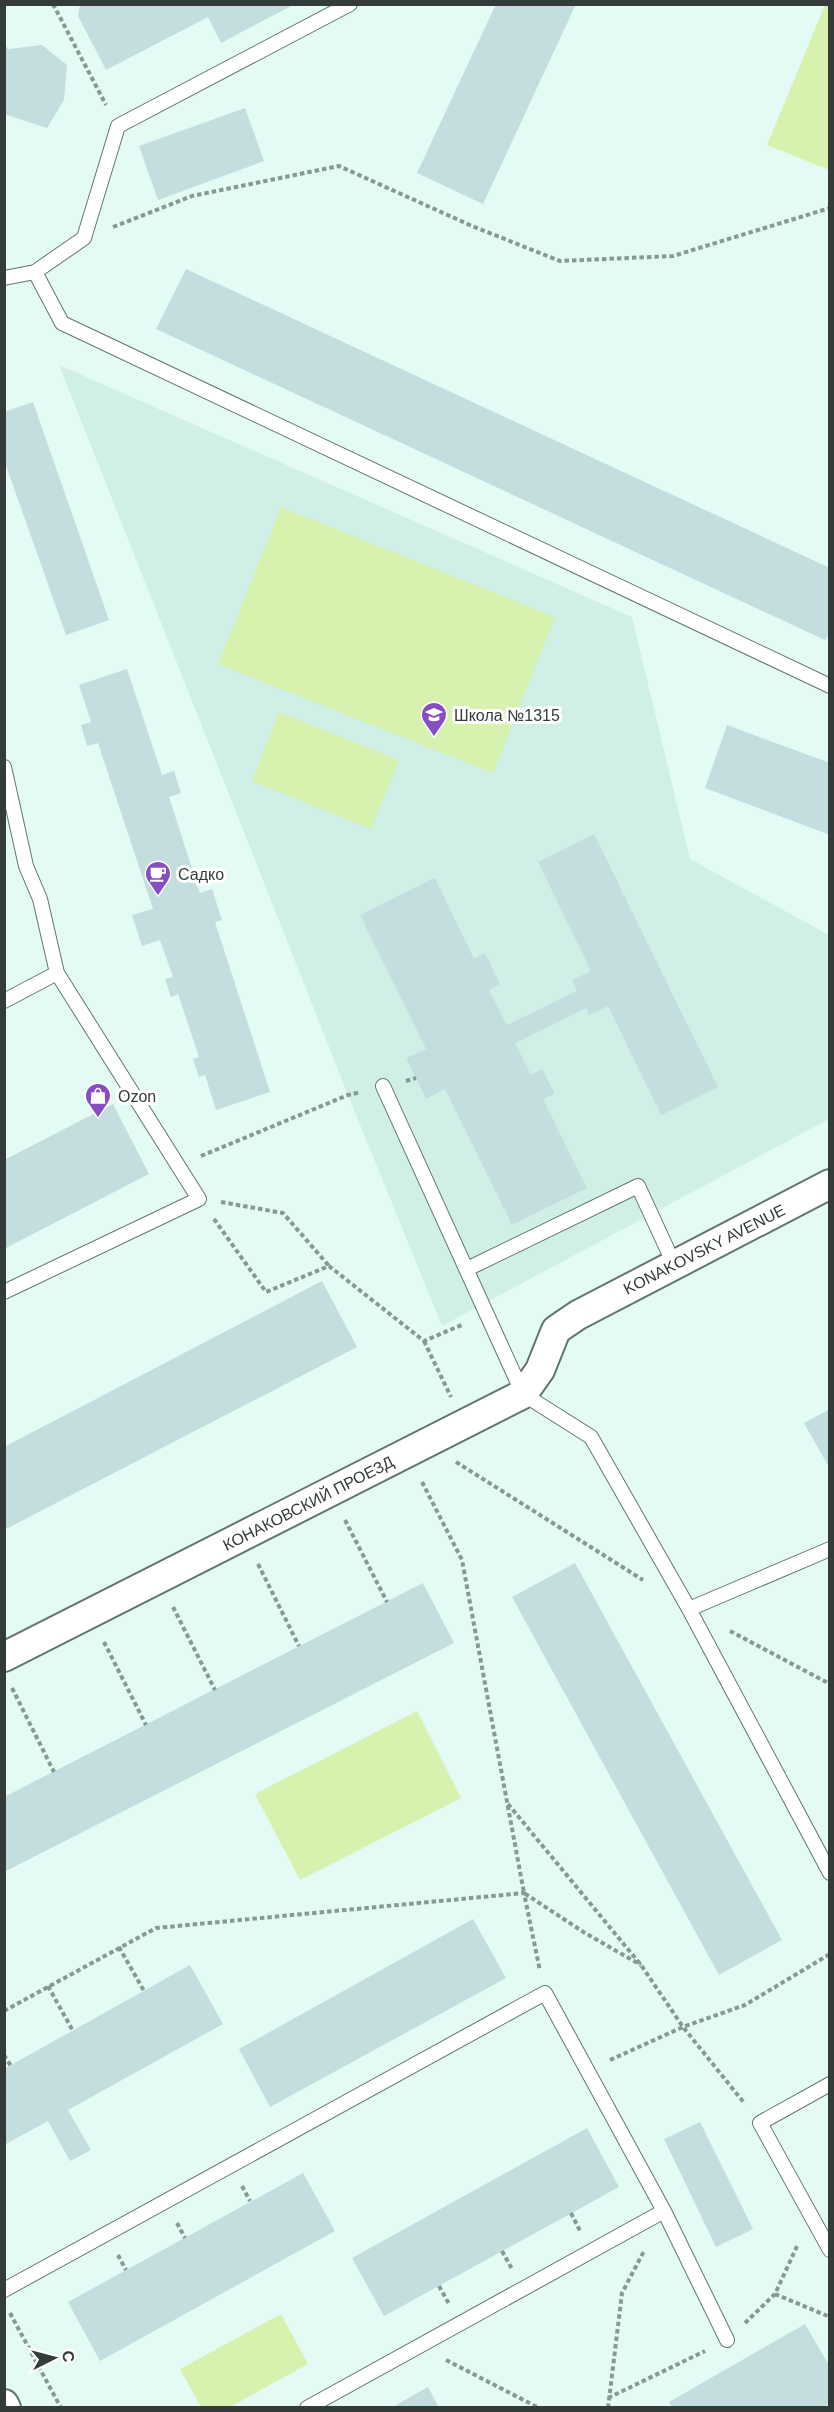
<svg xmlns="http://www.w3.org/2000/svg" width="834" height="2412" viewBox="0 0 834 2412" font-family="Helvetica,sans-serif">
<rect width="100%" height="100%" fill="#e3fbf4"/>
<path fill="#d0f0e7" d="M59,365L632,617L690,859L829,935V1119L442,1326L348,1095Z"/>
<path fill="#d7f1af" d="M825,5H830L829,170L767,145Z
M281,507L555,617L493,773L218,664Z
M279,712L399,760L371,829L252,781Z
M417,1711L461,1798L300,1880L255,1794Z
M281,2314L308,2364L230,2407H201L180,2369Z"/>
<path fill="#c4ddde" d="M80,4H295L221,43L208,17L106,70L78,16Z
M496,4H576L483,204L417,173Z
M4,45L9,49L42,45L67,65L64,100L47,128L4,114Z
M245,108L264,161L158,200L139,146Z
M186,269L830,568V632L825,640L156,329Z
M33,402L109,620L66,635L4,460V412Z
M127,669L162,775L174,771L181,793L169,797L200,893L212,889L222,920L215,922L270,1092L216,1110L205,1075L199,1077L193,1059L199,1057L178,994L171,997L165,979L173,977L160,940L142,946L132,915L153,909L98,743L87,746L81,725L91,722L79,685Z
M727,725L830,763V835L705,788Z
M594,834L718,1087L661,1115L608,1006L589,1015L586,1008L515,1043L531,1075L542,1069L555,1094L543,1099L587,1188L512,1225L445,1089L426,1099L406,1058L426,1049L360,915L435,878L474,959L485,953L500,984L489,990L507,1025L577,991L572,980L591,971L538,862Z
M113,1104L149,1174L4,1249V1160Z
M322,1281L357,1347L4,1530V1447Z
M830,1409V1469L804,1423Z
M575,1563L782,1940L719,1975L512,1597Z
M423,1583L454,1643L4,1872V1797Z
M473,1919L506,1978L270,2107L239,2049Z
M190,1965L223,2024L68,2110L91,2150L70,2161L48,2121L4,2145V2069Z
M700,2122L753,2229L716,2247L664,2139Z
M587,2128L619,2187L384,2316L352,2258Z
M303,2173L335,2231L100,2361L68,2302Z
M805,2324L830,2367V2403L822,2408H672L669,2402Z
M428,2387L439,2408H391Z"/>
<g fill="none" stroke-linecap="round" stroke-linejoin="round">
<defs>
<path id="service" d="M35,272L62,323L830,686
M4,278L35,272L84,238L118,126L350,4
M4,767L26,866L40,899L57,973L199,1199L4,1292
M4,1001L57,973
M383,1086L523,1394L591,1437L689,1609L830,1873
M467,1269L638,1186L674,1264
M689,1609L830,1549
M830,2084L760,2123L830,2250
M664,2211L727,2340
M4,2290L545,1993L664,2211L307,2408"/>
<path id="minor" d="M4,1657L523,1394L540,1370L556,1330L578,1315L830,1184
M4,2404L6,2408"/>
</defs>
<use href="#service" stroke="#617670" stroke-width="16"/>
<use href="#minor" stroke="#617670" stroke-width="32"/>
<path stroke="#889994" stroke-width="4" stroke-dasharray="4.5 3" stroke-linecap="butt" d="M53,4L106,105
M113,227L192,196L339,166L472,226L560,261L673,256L830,208
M406,1081L416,1078
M201,1156L348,1095L361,1092
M221,1202L283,1213L329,1266
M214,1219L266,1292L329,1266L424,1341L464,1324
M424,1341L451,1397
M456,1462L643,1580
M422,1482L462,1560L524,1893L585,1933L641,1965
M345,1520L387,1602
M258,1564L299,1646
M173,1607L215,1690
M730,1631L830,1684
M104,1642L146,1725
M12,1688L54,1772
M508,1804L641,1965L683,2027L745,2104
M119,1947L144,1991
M48,1986L73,2031
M4,2011L156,1928L524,1893L540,1971
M4,2055L11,2066
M610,2060L683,2027L745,2005L830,1954
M242,2186L250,2201
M571,2213L580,2231
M177,2223L185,2238
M502,2251L512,2269
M118,2255L126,2270
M439,2286L449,2304
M775,2294L830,2317
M10,2313L61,2408
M745,2323L775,2294L798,2244
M446,2360L539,2408
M608,2398L705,2351
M608,2408L622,2293L644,2251"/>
<use href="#service" stroke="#fff" stroke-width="14"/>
<use href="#minor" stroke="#fff" stroke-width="28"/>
</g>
<defs>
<symbol id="school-pin" viewBox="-11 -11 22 30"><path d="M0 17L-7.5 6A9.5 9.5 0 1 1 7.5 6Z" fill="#864dc4" stroke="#fff"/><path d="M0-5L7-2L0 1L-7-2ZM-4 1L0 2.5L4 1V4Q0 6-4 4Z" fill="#fff"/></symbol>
<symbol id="cafe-pin" viewBox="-11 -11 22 30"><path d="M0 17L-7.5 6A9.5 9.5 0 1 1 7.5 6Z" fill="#864dc4" stroke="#fff"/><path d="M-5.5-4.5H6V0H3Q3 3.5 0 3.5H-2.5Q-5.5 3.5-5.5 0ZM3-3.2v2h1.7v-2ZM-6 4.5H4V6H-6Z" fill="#fff"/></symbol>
<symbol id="shop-pin" viewBox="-11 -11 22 30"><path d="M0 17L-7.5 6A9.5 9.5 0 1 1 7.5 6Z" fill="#864dc4" stroke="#fff"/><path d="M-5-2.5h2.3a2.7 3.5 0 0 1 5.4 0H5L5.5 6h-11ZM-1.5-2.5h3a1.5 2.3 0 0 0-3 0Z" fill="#fff"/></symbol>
</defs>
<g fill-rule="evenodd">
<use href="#school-pin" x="419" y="700" width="30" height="40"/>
<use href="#cafe-pin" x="143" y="859" width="30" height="40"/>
<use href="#shop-pin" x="83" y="1081" width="30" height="40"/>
</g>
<g text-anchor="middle" stroke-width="6" stroke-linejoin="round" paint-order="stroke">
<g font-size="16" fill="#333c3a" stroke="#fff" text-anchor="start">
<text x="454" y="721">Школа №1315</text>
<text x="178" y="880">Садко</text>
<text x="118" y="1102">Ozon</text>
</g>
<g font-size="16" fill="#333c3a" stroke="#fff">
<text transform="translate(704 1249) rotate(-27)" y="6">KONAKOVSKY AVENUE</text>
<text transform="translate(308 1503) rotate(-27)" y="6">КОНАКОВСКИЙ ПРОЕЗД</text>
</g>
</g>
<rect width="834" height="2412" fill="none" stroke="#333c3a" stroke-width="12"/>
<g transform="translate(54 2358) rotate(84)" stroke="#ffffff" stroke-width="4.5" paint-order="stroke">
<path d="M0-4.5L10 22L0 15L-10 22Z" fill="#333c3a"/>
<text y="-9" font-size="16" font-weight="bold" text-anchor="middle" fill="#333c3a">С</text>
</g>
</svg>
